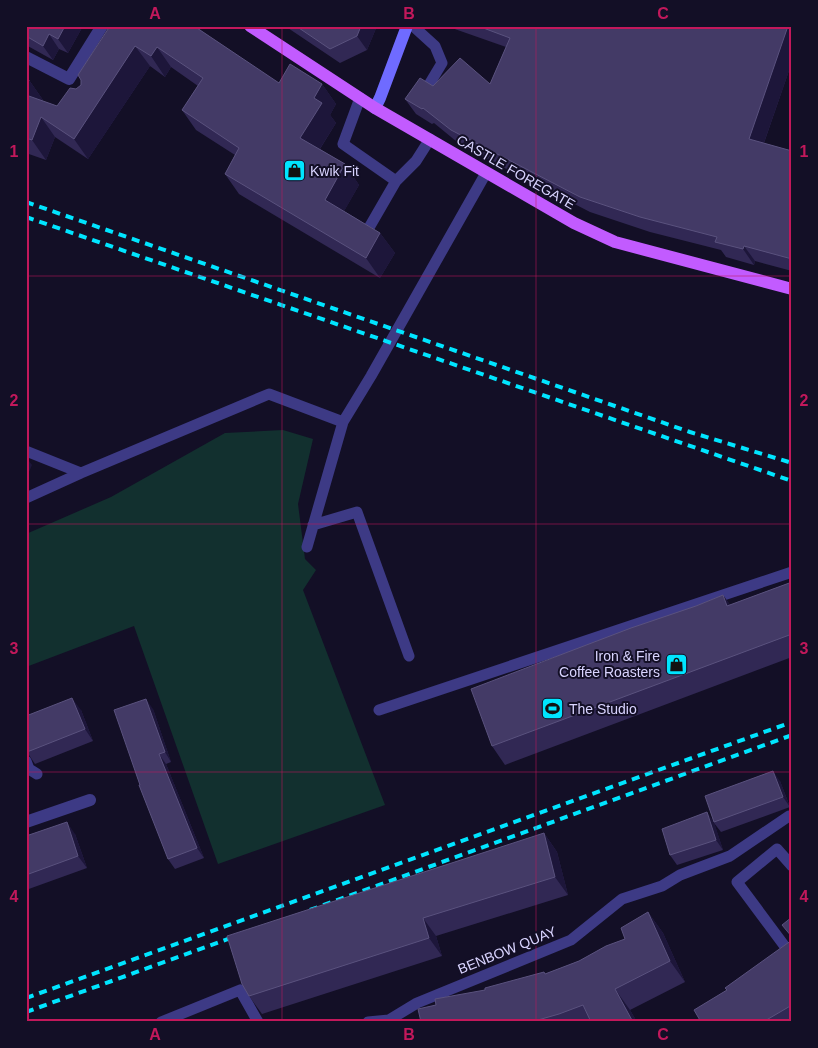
<svg xmlns="http://www.w3.org/2000/svg" width="818" height="1048" viewBox="0 0 818 1048" font-family="Arial,sans-serif">
<rect width="100%" height="100%" fill="#130f26"/>
<path fill="#12302f" d="M283,430L313,439L298,504L305,559L316,570L303,590L385,805L218,864L134,626L26,667V534L111,497L225,433Z"/>
<g fill="none" stroke-linecap="round" stroke-linejoin="round">
<path stroke="#3d3a85" stroke-width="11" d="M413,26L435,46L442,63L430,83
M360,98L343,144L396,181L416,161L430,139
M370,226L396,181
M26,451L81,473
M26,498L81,473L269,394L343,422
M313,525L357,512L409,656
M307,547L343,422L371,376L486,173
M379,710L792,572
M26,761L29,769L37,774
M792,866L777,849L737,882L792,956
M161,1022L240,990L258,1022
M368,1022L389,1020L417,1003L571,940L622,899L662,886L680,875L730,856L789,816"/>
<path stroke="#3d3a85" stroke-width="12" d="M26,57L69,79L102,26
M26,822L90,800"/>
<path stroke="#6f6bff" stroke-width="12" d="M375,108L380,98L407,26"/>
<path stroke="#c25bff" stroke-width="12" d="M250,26L375,108L574,223L615,242L792,289"/>
<path stroke="#00e5ff" stroke-width="4" stroke-dasharray="8 6" stroke-linecap="butt" d="M26,202L690,432L792,463
M26,217L792,481
M310,910L792,735
M26,998L792,722
M26,1012L242,934"/>
</g>
<path fill="#312854" d="M26,26H83L68,53L59,49L53,60L26,45Z
M110,26L279,83L322,84L336,104L330,115L336,123L320,149L345,164L359,185L344,211L380,233L395,253L380,278L239,194L225,174L235,155L196,130L182,110L198,86L171,67L165,77L150,66L88,159L55,137L46,160L26,153V79L29,80L43,100V101L57,106L81,85Z
M285,26H377L367,50L340,63Z
M449,26H792V62L764,143L792,151V271L755,261L754,265L726,257L721,250L650,232L590,212L462,146L434,123L432,124L416,114L405,99L433,86L490,84L506,47L449,27Z
M792,582V657L505,765L492,746L696,606L723,595L730,605Z
M153,709L171,762L166,764L204,858L175,869L168,859Z
M81,710L93,741L35,764L29,755L26,754V716Z
M780,781L790,807L721,832L714,823L723,850L677,865L670,855L714,822Z
M544,833L557,852L568,895L436,936L442,956L262,1014L249,996Z
M75,834L87,868L26,890V836Z
M648,912L663,933L685,982L630,1010L637,1022H421L436,1005L485,990L545,974L579,961L625,939Z
M792,940V1022H701L727,990Z"/>
<path fill="#1d163a" d="M65,26H83L68,53L58,39Z
M361,26H377L367,50L357,36Z
M788,26H792V62L760,154L749,139Z
M49,34L59,49L53,60L43,46Z
M135,46L150,66L88,159L74,139Z
M157,47L171,67L165,77L151,56Z
M29,80L43,100L38,114L26,97V88Z
M322,84L336,104L330,115L336,123L314,158L300,138L314,98Z
M41,117L55,137L46,160L32,140Z
M345,164L359,185L339,220L325,200Z
M380,233L395,253L380,278L366,258Z
M744,246L755,261L754,265L743,249Z
M26,457L32,465L26,479Z
M723,595L736,613L727,606Z
M72,698L81,710L93,741L85,729Z
M146,699L153,709L171,762L165,752Z
M159,754L166,764L204,858L197,848Z
M773,771L780,781L790,807L783,797Z
M707,812L714,822L723,850L716,840Z
M67,822L75,834L87,868L78,856Z
M544,833L557,852L568,895L555,877Z
M648,912L663,933L685,982L670,961Z
M423,918L436,936L442,956L429,938Z
M615,989L630,1010L637,1022H633Z"/>
<path fill="#433a66" stroke="#5a527e" d="M26,26H65L58,39L49,34L43,46L26,36Z
M110,26H194L279,83L290,64L322,84L314,98L322,103L300,138L345,164L325,200L380,233L366,258L225,174L239,148L182,110L203,78L157,47L151,56L135,46L74,139L41,117L32,140L26,138V95L57,106L70,88L76,89L81,85V80L78,75Z
M296,26H361L357,36L330,49Z
M478,26H788L749,139L792,151V259L744,246L743,249L715,242L717,237L640,217L580,197L451,130L423,108L422,109L405,99L420,78L433,86L460,58L490,84L510,38Z
M26,79L29,80L26,88Z
M792,582V634L492,746L471,689L631,628L696,606L723,595L727,606Z
M72,698L85,729L27,752L26,716Z
M146,699L165,752L159,754L197,848L168,859L139,785H140L114,710Z
M773,771L783,797L714,822L705,796Z
M707,812L716,840L670,855L662,829Z
M67,822L78,856L26,875V836Z
M544,833L555,877L423,918L429,938L249,996L242,984L227,936Z
M648,912L670,961L615,989L633,1022H591L583,1005L559,1014L531,1022H421L418,1009L436,1005L435,999L485,990V988L544,972L545,974L579,961L606,946L625,939L621,928Z
M792,917V937L782,925Z
M792,940V1005L763,1022H701L694,1010L727,990L725,988Z"/>
<path fill="none" stroke="#c2185b" stroke-width="1" stroke-opacity="0.55" d="M282,26V1022M536,26V1022M26,276H792M26,524H792M26,772H792"/>
<defs>
<symbol id="shop-square" viewBox="-11 -11 22 22"><rect x="-9" y="-9" width="18" height="18" rx="4" fill="#00e5ff" stroke="#130f26"/><path d="M-5-2.5h2.3a2.7 3.5 0 0 1 5.4 0H5L5.5 6h-11ZM-1.5-2.5h3a1.5 2.3 0 0 0-3 0Z" fill="#111"/></symbol>
<symbol id="stadium-square" viewBox="-11 -11 22 22"><rect x="-9" y="-9" width="18" height="18" rx="4" fill="#00e5ff" stroke="#130f26"/><path d="M0-5a6.5 5 0 1 0 0 10a6.5 5 0 1 0 0-10ZM-3.5-1.8h7v3.6h-7Z" fill="#111"/></symbol>
</defs>
<g fill-rule="evenodd">
<use href="#shop-square" x="282" y="158" width="25" height="25"/>
<use href="#shop-square" x="664" y="652" width="25" height="25"/>
<use href="#stadium-square" x="540" y="696" width="25" height="25"/>
</g>
<g text-anchor="middle" stroke-width="4" stroke-linejoin="round" paint-order="stroke">
<g font-size="14" fill="#d9d4ff" stroke="#130f26" text-anchor="start">
<text x="310" y="176">Kwik Fit</text>
<text x="660" y="661" text-anchor="end">Iron &amp; Fire<tspan x="660" dy="16">Coffee Roasters</tspan></text>
<text x="569" y="714">The Studio</text>
</g>
<g font-size="14" fill="#d9d4ff" stroke="#130f26">
<text transform="translate(516 172) rotate(30)" y="5">CASTLE FOREGATE</text>
<text transform="translate(507 950) rotate(-22)" y="5">BENBOW QUAY</text>
</g>
</g>
<rect width="818" height="1048" fill="none" stroke="#130f26" stroke-width="55"/>
<rect x="28" y="28" width="762" height="992" fill="none" stroke="#c2185b" stroke-width="2"/>
<g font-size="16" text-anchor="middle" font-weight="bold" fill="#c2185b">
<text x="155" y="19">A</text>
<text x="409" y="19">B</text>
<text x="663" y="19">C</text>
<text x="14" y="157">1</text>
<text x="804" y="157">1</text>
<text x="14" y="406">2</text>
<text x="804" y="406">2</text>
<text x="14" y="654">3</text>
<text x="804" y="654">3</text>
<text x="14" y="902">4</text>
<text x="804" y="902">4</text>
<text x="155" y="1040">A</text>
<text x="409" y="1040">B</text>
<text x="663" y="1040">C</text>
</g>
</svg>
